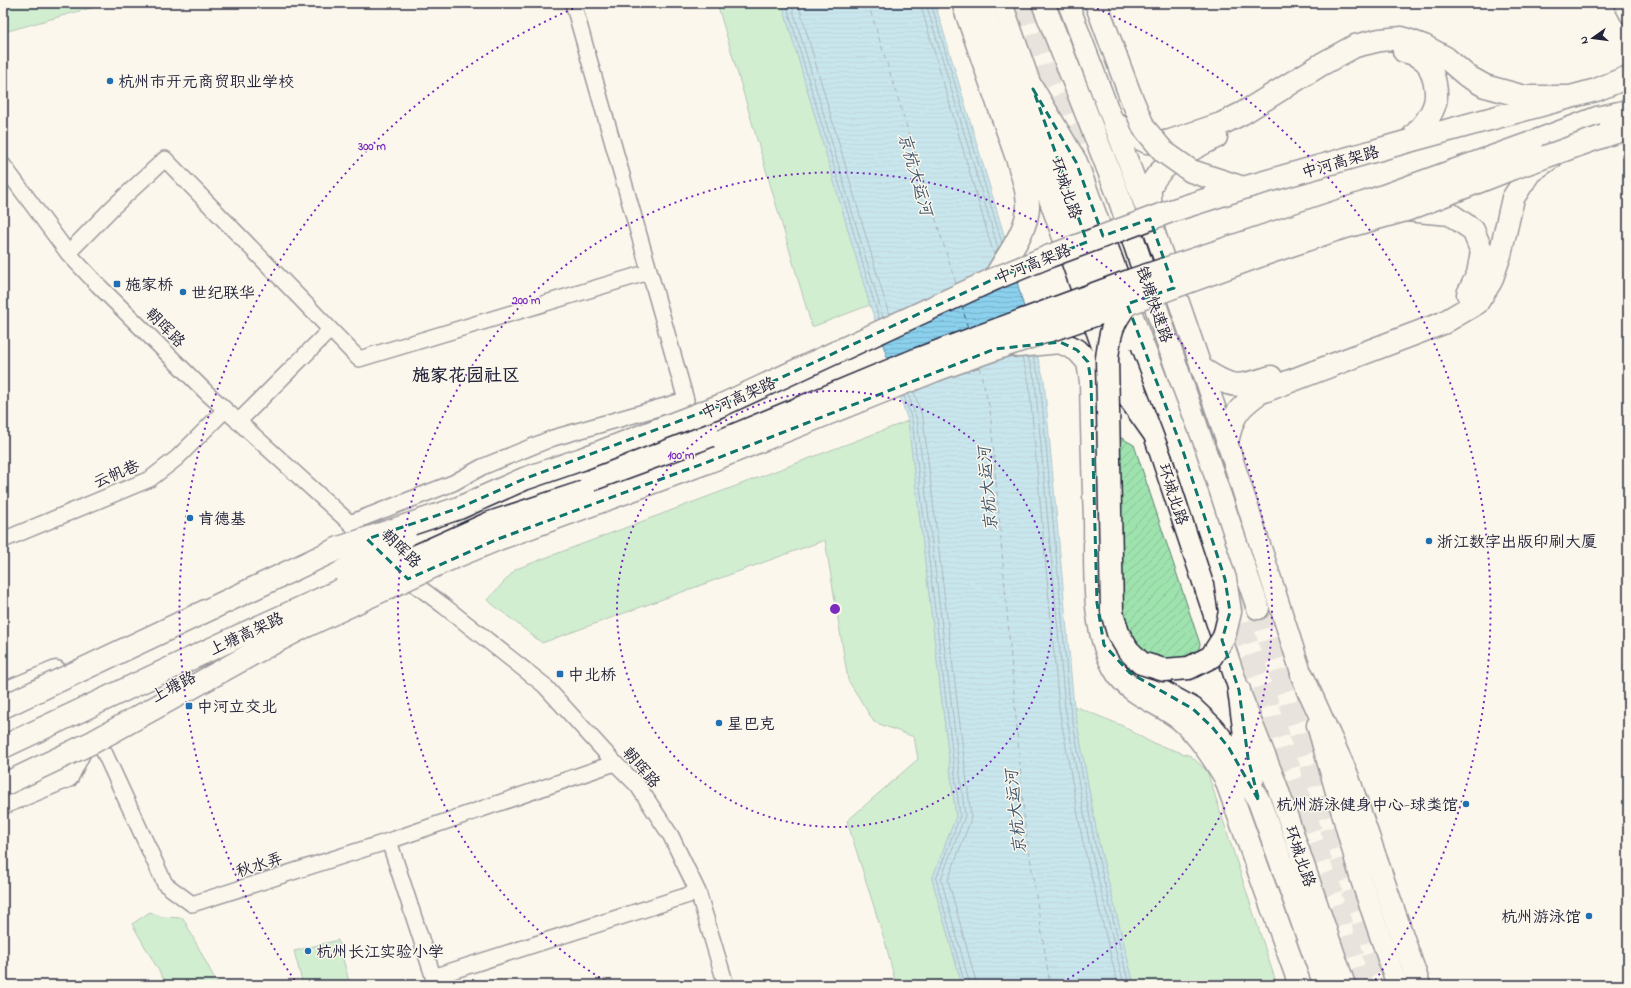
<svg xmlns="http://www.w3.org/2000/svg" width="1631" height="988" viewBox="0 0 1631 988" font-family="'Indie Flower','LXGW WenKai TC',sans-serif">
<defs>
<pattern id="garden-furrows" width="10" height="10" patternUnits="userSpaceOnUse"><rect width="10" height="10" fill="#9ee2ae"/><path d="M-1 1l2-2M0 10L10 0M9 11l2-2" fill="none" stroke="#88c297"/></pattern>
<pattern id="water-rules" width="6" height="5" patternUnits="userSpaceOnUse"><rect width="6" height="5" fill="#8bd1ed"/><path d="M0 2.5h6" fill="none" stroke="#78b3cc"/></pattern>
</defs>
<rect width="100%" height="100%" fill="#fbf7ec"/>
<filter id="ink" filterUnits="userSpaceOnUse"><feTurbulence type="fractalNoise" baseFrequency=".025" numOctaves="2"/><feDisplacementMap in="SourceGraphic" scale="8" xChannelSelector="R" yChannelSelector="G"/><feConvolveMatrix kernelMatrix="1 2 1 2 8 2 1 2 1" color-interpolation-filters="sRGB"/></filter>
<g filter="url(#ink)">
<path fill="#9ee2ae" stroke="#608274" d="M3,3H108L8,31H3Z
M717,3H782L870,305L812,327Z
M908,421L956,817L932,879L962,985H896L886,945L847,821L918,759L914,737L874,722L848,680L825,540L542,643L487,600L516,569Z
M1074,706L1121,725L1150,742L1191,756L1207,771L1277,985H1134L1098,840Z
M150,912L163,917L183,918L218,985H167L132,924Z
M338,940L350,985H303L294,951Z"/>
<path fill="url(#garden-furrows)" stroke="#608274" d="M1116,435L1134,445L1200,644L1196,660L1139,658L1115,595Z"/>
<path fill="url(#water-rules)" stroke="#618ba6" d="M782,3H935L1005,238L1044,380L1074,706L1098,840L1134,985H962L932,879L956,817L908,421L869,302Z"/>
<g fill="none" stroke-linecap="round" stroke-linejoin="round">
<path stroke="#4c6882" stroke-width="1" d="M786,3L879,319
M791,3L883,317
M798,3L889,315
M920,3L994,255
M926,3L998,248
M931,3L1002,243
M1028,357L1035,381L1065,707L1089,841L1124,985
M1033,357L1040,380L1070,706L1094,840L1129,985
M1022,358L1029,382L1059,708L1083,843L1118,985
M914,392L923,419L971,816L970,822L948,880L977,985
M908,394L917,420L965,816L941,879L970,985
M904,396L912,420L960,816L936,879L965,985"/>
<path stroke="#425770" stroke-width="1" stroke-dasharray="5 4" stroke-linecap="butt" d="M868,3L956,284
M962,305L968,329
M979,367L990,409L1025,825L1050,985"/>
<path stroke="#d0ccc9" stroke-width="22" stroke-dasharray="22 11" stroke-linecap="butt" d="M1021,3L1080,157
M1230,592L1363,985
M1258,608L1383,985"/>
<defs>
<path id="minor" d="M1621,3L1628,16
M3,165L68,253L98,285L207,393L373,544
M68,253L113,207L165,159L359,359L649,272
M238,422L330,330
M350,523L453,483L482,467L553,438L686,400L573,3
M3,540L150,479L177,458L225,410
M403,573L412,582L444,606L544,685L615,763L638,786L671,836L698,892L726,985
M94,730L165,884L192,904L389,841L436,985
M389,841L615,763
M433,977L698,892"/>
<path id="major" d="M1002,3L1153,432L1239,690L1276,783L1345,985
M1068,3L1153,227L1227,442L1307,691
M3,693L56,671
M1317,725L1361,880L1397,985
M3,769L93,727L177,684
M3,804L68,777L87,739"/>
<path id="highway" d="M963,3L1018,161C1022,175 1028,191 1028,206C1028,231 1005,258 994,279
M980,3L1114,377L1153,432
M1043,3L1116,189L1258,608
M1404,51C1412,53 1423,57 1428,64C1434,75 1438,91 1435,103C1431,118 1419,130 1409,141
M1033,89L1076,162L1142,344
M1114,123L1130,134L1147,142L1157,143L1170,141L1221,124L1243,113L1322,64L1355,46L1380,40L1402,38L1424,46L1446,58L1467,76L1485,86L1525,97H1570
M1604,136L1628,128
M1409,141L1596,90L1628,77
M1531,143L1597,118L1628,111
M1406,210L1450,214L1473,230L1482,252L1478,274L1468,294
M1153,227C1153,217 1149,200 1150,190C1154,166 1197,146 1216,137
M1018,346L1060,342L1077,350L1088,362L1091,382C1092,427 1093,473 1095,518C1096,567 1090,630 1117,673C1132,696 1159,702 1180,719C1199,735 1212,756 1225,777L1300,985
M1202,369C1232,389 1237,388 1271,377
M1227,442C1233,415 1237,409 1259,393L1443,323L1477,303L1491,281L1500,255L1513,198L1530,172L1552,157
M1302,675L1347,775L1419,985
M1146,683L1193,709L1212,727L1229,748L1259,801L1325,985
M1239,690L1248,758L1253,778
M3,728L343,571"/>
</defs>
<use href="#minor" stroke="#22223b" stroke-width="18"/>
<use href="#major" stroke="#22223b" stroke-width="23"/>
<use href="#highway" stroke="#22223b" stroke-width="25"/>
<use href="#minor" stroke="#fbf7ec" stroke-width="15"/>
<use href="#major" stroke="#fbf7ec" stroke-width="20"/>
<use href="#highway" stroke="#fbf7ec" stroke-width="22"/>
<defs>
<path id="highway-bridge" d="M1096,3L1129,92L1144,128L1164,152L1191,171L1243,188
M1127,304C1111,325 1110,333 1107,358L1112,612L1118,633L1128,650L1141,663L1164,670L1189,668L1211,657L1224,637L1230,612L1225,579L1183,451L1142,344
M723,440L918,359L1132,280L1364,203L1531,143
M343,571L405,537
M3,707L339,548L459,508L524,479L582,459L722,405L994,279L1050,256L1171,211L1243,188L1409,141
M3,747L241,635L490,523L584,492
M3,785L93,742L254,653L302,628L445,561L498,539L705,463L936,370L995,349L1127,304L1262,255L1335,230L1406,210L1508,170L1604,136"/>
</defs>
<use href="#highway-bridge" stroke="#22223b" stroke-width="25" stroke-linecap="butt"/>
<use href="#highway-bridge" stroke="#fbf7ec" stroke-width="22"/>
</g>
</g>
<path d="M0 0H1631V988H0ZM1033,89L1076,162L1103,236L1150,219L1174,288L1127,304L1183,451L1225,579L1230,612L1222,640L1239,690L1248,758L1259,801L1229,748L1212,727L1193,709L1130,673L1104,645L1097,603L1091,382L1088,362L1077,350L1060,342L995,349L705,463L498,539L408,579L367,539L459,508L524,479L722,405L994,279L1087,242Z" fill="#fbf7ec" fill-opacity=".55" fill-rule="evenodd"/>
<path fill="none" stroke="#0f766e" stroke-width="3" stroke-dasharray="8 5" stroke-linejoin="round" d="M1033,89L1076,162L1103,236L1150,219L1174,288L1127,304L1183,451L1225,579L1230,612L1222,640L1239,690L1248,758L1259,801L1229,748L1212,727L1193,709L1130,673L1104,645L1097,603L1091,382L1088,362L1077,350L1060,342L995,349L705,463L498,539L408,579L367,539L459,508L524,479L722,405L994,279L1087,242Z"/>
<g fill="none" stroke="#7b2cbf" stroke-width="2" stroke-dasharray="2 4">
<circle cx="835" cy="609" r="218"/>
<path d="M610 984A437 437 0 1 1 1060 984"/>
<path d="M298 985A655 655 0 0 1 584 4M1086 4A655 655 0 0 1 1372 985"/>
</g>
<g fill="#1f6fb2" stroke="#fbf7ec" stroke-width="1.5">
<circle cx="110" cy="81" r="4"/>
<rect x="113" y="280" width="8" height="8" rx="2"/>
<circle cx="183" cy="292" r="4"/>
<circle cx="190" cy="518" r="4"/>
<circle cx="1429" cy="541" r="4"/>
<rect x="556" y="670" width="8" height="8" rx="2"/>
<rect x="185" y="702" width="8" height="8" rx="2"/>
<circle cx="719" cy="723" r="4"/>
<circle cx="1466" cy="804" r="4"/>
<circle cx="1589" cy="916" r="4"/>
<circle cx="308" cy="951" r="4"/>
</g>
<g text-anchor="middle" stroke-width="3" stroke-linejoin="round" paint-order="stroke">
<g font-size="16" fill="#22223b" stroke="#fbf7ec" text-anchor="start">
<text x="118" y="87">杭州市开元商贸职业学校</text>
<text x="125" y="290">施家桥</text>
<text x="191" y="298">世纪联华</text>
<text x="198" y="524">肯德基</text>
<text x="1437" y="547">浙江数字出版印刷大厦</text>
<text x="568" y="680">中北桥</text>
<text x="197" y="712">中河立交北</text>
<text x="727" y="729">星巴克</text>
<text x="1458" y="810" text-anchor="end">杭州游泳健身中心-球类馆</text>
<text x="1581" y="922" text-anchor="end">杭州游泳馆</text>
<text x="316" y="957">杭州长江实验小学</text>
</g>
<g font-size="16" fill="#22223b" stroke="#fbf7ec">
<text transform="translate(1340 161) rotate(-16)" y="6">中河高架路</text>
<text transform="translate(1067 188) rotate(71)" y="6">环城北路</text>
<text transform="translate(1033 263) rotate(-22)" y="6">中河高架路</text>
<text transform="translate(1155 304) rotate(71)" y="6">钱塘快速路</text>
<text transform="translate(166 327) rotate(45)" y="6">朝晖路</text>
<text transform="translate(738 397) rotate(-24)" y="6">中河高架路</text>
<text transform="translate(116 473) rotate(-23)" y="6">云帆巷</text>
<text transform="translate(1174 494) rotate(72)" y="6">环城北路</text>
<text transform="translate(402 548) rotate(44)" y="6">朝晖路</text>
<text transform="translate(246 633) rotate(-25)" y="6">上塘高架路</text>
<text transform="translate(173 686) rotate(-28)" y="6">上塘路</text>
<text transform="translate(642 767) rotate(49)" y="6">朝晖路</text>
<text transform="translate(1301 856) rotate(71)" y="6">环城北路</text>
<text transform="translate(259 864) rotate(-18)" y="6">秋水弄</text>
</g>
<g font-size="17" font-style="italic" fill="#425770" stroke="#fbf7ec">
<text transform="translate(916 174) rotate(74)" y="6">京杭大运河</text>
<text transform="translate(987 489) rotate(-95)" y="6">京杭大运河</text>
<text transform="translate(1015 812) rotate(-96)" y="6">京杭大运河</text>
</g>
<g font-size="18" font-weight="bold" fill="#22223b" stroke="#fbf7ec">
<text x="466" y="381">施家花园社区</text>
</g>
</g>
<circle cx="835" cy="609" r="6" fill="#7b2cbf" stroke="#fbf7ec" stroke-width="2"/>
<g font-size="12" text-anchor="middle" font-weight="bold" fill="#7b2cbf" stroke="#fbf7ec" stroke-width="3" stroke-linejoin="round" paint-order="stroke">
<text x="372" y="150">300 m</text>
<text x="526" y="304">200 m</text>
<text x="681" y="459">100 m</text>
</g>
<rect width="1631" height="988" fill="none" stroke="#fbf7ec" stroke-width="16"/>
<rect x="8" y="8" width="1615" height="972" fill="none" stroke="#22223b" stroke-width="1.5" filter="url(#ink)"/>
<g transform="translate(1593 38) rotate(256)" stroke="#fbf7ec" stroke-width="3" paint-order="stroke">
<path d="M0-3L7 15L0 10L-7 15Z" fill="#22223b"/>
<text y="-6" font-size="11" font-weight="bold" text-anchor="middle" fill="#22223b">N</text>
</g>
</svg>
